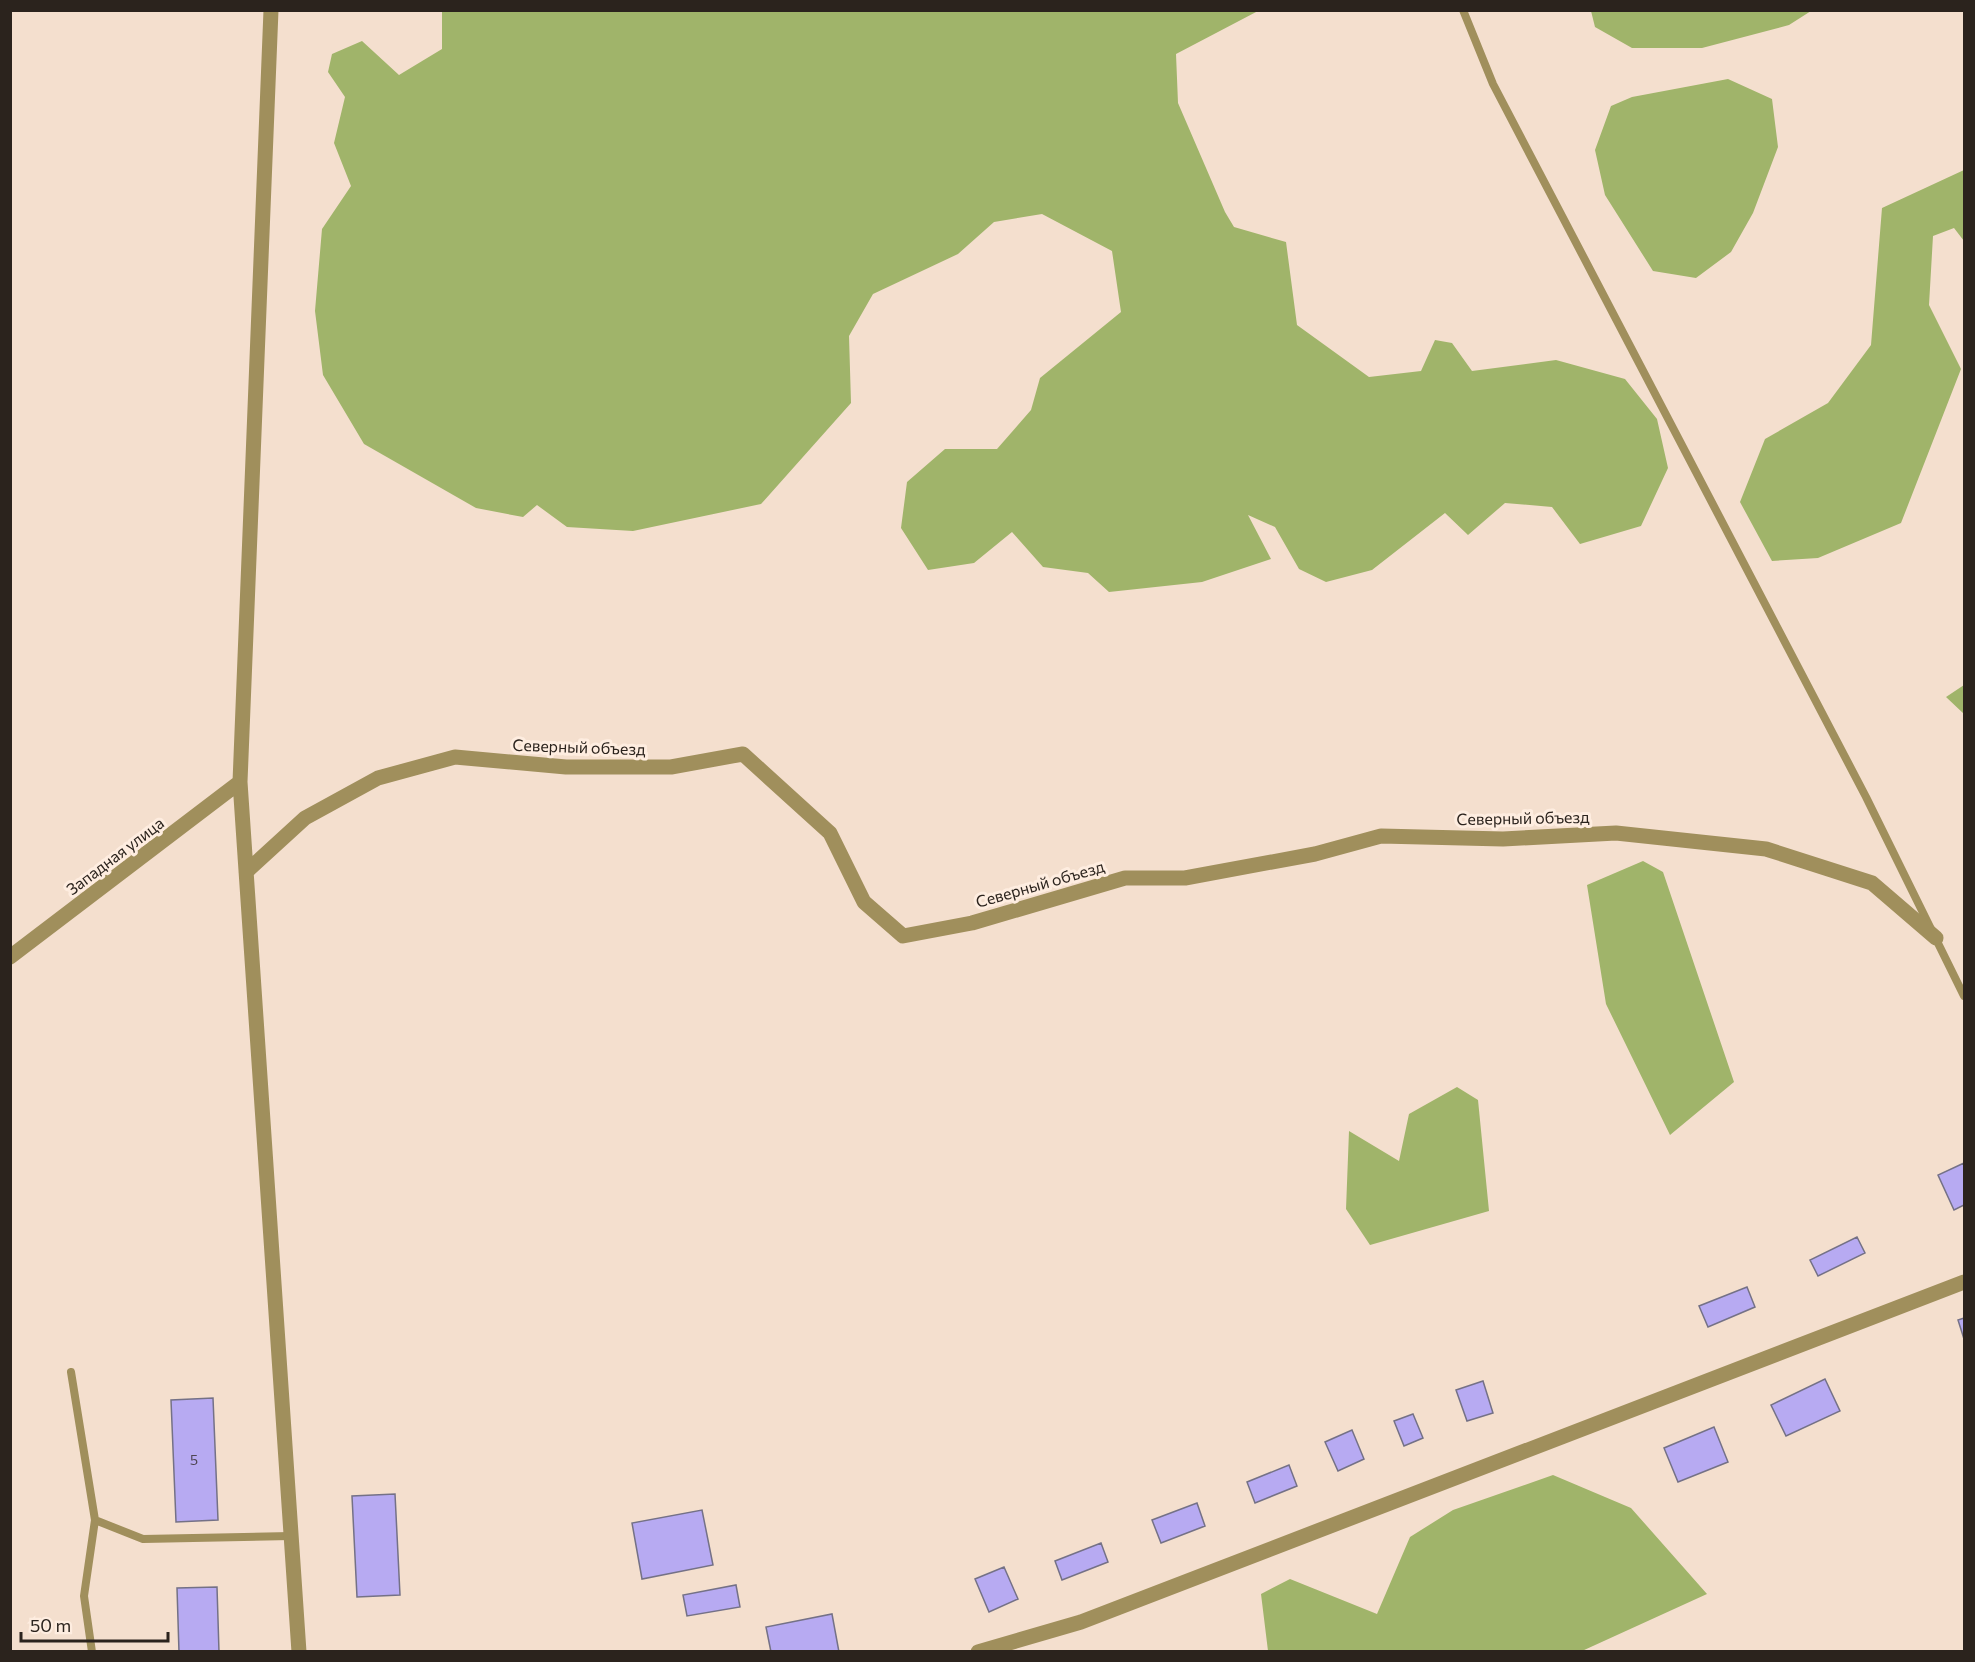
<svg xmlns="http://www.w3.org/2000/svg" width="1975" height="1662" viewBox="0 0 1975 1662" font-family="Commissioner,sans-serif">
<rect width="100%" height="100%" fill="#f4dfce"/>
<path fill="#a0b46a" d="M442,11H1258L1176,54L1178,103L1225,212L1234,227L1286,242L1297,325L1369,377L1421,371L1435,340L1452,343L1472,371L1556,360L1625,379L1657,419L1668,468L1641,526L1580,544L1552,507L1505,503L1468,535L1445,513L1372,570L1326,582L1299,569L1275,527L1248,515L1271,559L1202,582L1109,592L1088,573L1043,567L1012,532L974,563L928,570L901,528L907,482L945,449H997L1031,410L1040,378L1121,312L1112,251L1042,214L994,222L958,254L873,294L849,336L851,403L761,504L633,531L567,527L537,505L523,517L476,508L364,444L323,375L315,311L322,229L351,186L334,143L345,97L328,72L332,54L362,41L399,75L442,49Z
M1591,11V10L1811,11L1789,25L1702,48H1632L1595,27Z
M1728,79L1772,99L1778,147L1753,213L1731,252L1696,278L1653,271L1605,195L1595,150L1611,106L1632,97Z
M1964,170V241L1954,228L1933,236L1929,305L1961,369L1901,523L1818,558L1772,561L1740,502L1765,439L1828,403L1871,345L1882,208Z
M1964,685V714L1946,697Z
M1643,861L1663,872L1734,1082L1670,1135L1606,1004L1587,885Z
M1457,1087L1478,1100L1489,1211L1370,1245L1346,1209L1349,1131L1399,1161L1409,1114Z
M1553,1475L1631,1508L1707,1594L1582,1651H1268L1261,1594L1290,1579L1377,1614L1410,1537L1453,1510Z"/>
<path fill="#b7aaf2" stroke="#747186" stroke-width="1.5" d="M1964,1163V1205L1954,1210L1938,1175Z
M1857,1237L1865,1253L1818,1276L1810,1260Z
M1747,1287L1755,1307L1708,1327L1699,1306Z
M1964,1318V1339L1958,1320Z
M1825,1379L1840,1411L1786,1436L1771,1405Z
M1483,1381L1493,1413L1467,1421L1456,1390Z
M213,1398L218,1520L176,1522L171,1400Z
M1413,1414L1423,1438L1404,1446L1394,1421Z
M1714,1427L1728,1462L1678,1482L1664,1448Z
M1352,1430L1364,1459L1338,1471L1325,1442Z
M1289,1465L1297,1486L1255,1503L1247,1482Z
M395,1494L400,1595L357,1597L352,1496Z
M1197,1503L1205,1526L1161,1543L1152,1520Z
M702,1510L713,1565L642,1579L632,1523Z
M1101,1543L1108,1562L1062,1580L1055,1561Z
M1004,1567L1018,1599L989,1612L975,1579Z
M736,1585L740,1607L687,1616L683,1595Z
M217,1587L219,1652H179L177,1588Z
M832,1614L839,1652H771L766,1627Z"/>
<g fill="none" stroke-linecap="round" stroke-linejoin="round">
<path stroke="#a08f5c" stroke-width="8" d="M1463,10L1493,84L1866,797L1964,996
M71,1372L95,1520L143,1539L291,1536
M92,1652L84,1596L95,1520"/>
<path stroke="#a08f5c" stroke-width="15" d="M271,10L240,782L299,1652
M246,872L305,818L378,778L455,757L566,767H671L743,754L830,833L864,902L903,936L972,923L1125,878H1185L1315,854L1381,836L1503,839L1616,833L1766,849L1872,883L1936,938
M10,957L240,782
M978,1652L1081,1622L1964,1282"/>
</g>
<g text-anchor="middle" stroke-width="6" stroke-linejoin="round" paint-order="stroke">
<g font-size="14" fill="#4e4552">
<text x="194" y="1465">5</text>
</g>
<g font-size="16" fill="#2b231d" stroke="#feede0">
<text transform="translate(579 747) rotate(2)" y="6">Северный объезд</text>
<text transform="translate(1523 818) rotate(-1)" y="6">Северный объезд</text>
<text transform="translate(115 856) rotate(-37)" y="6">Западная улица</text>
<text transform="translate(1040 884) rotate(-16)" y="6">Северный объезд</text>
</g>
</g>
<rect width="1975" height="1662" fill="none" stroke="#2b231d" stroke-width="24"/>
<path d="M21 1632v9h147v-9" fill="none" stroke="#2b231d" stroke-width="3"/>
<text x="30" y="1632" font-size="18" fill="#2b231d" stroke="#feede0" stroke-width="4.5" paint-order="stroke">50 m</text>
</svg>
